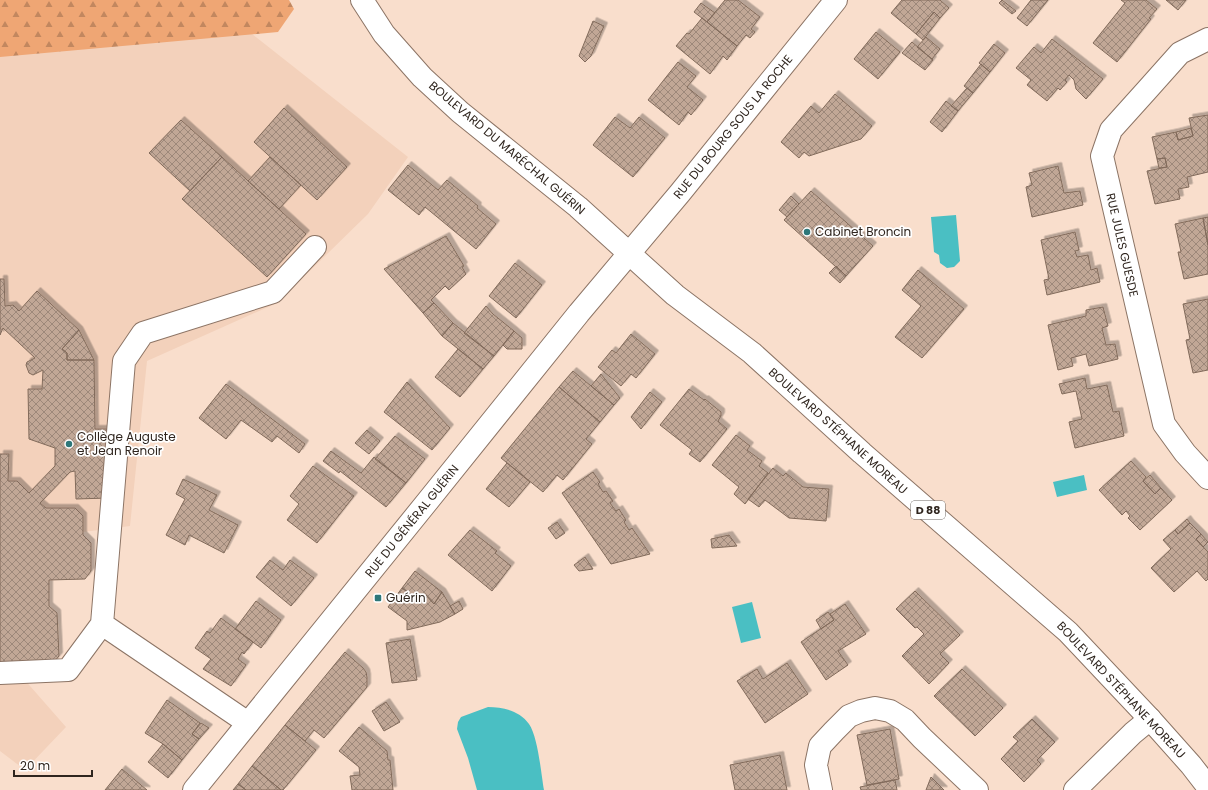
<svg xmlns="http://www.w3.org/2000/svg" width="1208" height="790" viewBox="0 0 1208 790" font-family="Poppins,sans-serif">
<defs>
<pattern id="forest-firs" width="22" height="20" patternUnits="userSpaceOnUse"><rect width="22" height="20" fill="#efa674"/><path d="M5 1l3.5 6h-7zM16 11l3.5 6h-7z" fill="#c2875f"/></pattern>
<pattern id="building-cross-hatch" width="8" height="8" patternUnits="userSpaceOnUse"><rect width="8" height="8" fill="#c1a796"/><path d="M0 0l8 8M0 8l8-8" fill="none" stroke="#9d887a"/></pattern>
<filter id="shadow"><feDropShadow dx="3.5" dy="-3.5" stdDeviation="0" flood-color="#0004"/></filter>
</defs>
<rect width="100%" height="100%" fill="#f9decc"/>
<path fill="#f3d1bb" d="M209,0L408,157L368,214L277,303L147,361L130,526L83,532V535L91,543V571L49,580V606L57,613L59,656L23,678L66,727L25,770L0,751V9Z"/>
<path fill="url(#forest-firs)" d="M0,0H289L294,9L278,32L0,57Z"/>
<path fill="#4abfc3" d="M956,215L960,261L954,267L947,268L940,263L939,255L934,252L931,217Z
M1084,475L1087,490L1057,497L1053,482Z
M752,602L761,638L741,643L732,607Z
M488,707C503,707 520,711 529,724C538,737 541,773 544,790H477L468,758L457,729L458,722L461,717Z"/>
<path fill="url(#building-cross-hatch)" stroke="#826b5b" filter="url(#shadow)" d="M725,0H738L760,17L751,29L755,32L750,38L746,35L737,46L707,22Z
M902,0H940L949,8L940,18L934,12L916,34L891,13Z
M1002,0L1016,11L1012,14L999,3Z
M1031,0H1048L1027,26L1017,18Z
M1121,0H1146L1157,9L1149,18L1151,19L1117,62L1093,43L1125,3Z
M1166,0H1186L1178,10Z
M701,3L715,13L707,22L694,12Z
M934,12L940,18L923,40L916,34Z
M702,18L737,46L727,60L723,56L710,74L676,46L687,33L689,34Z
M593,21L604,26L591,56L585,62L579,56Z
M876,32L900,52L878,79L854,59Z
M926,37L940,49L932,59L917,47Z
M1052,39L1103,79L1086,99L1076,89L1074,80L1069,75L1065,80L1067,82L1060,90L1058,88L1047,101L1027,85L1031,80L1016,68L1034,47L1041,53Z
M912,42L933,60L925,70L902,53Z
M994,44L1005,53L990,72L979,63Z
M678,62L696,76L687,87L703,100L691,115L688,112L679,125L648,100Z
M981,64L990,72L973,93L964,86Z
M967,88L973,93L958,111L951,106Z
M835,94L872,126L861,139L809,156L804,152L799,158L781,142L811,106L819,113Z
M946,101L958,111L942,132L930,122Z
M284,108L347,167L317,200L254,142Z
M1208,115V172L1187,177L1189,187L1178,189L1180,199L1155,204L1147,171L1167,167L1165,158L1157,159L1152,137L1176,132L1178,140L1193,136L1189,118Z
M615,117L630,128L639,117L665,138L633,177L593,145Z
M181,120L222,157L190,191L149,153Z
M1191,128L1193,136L1178,140L1176,132Z
M222,157L306,234L267,277L182,199Z
M270,157L301,185L279,209L248,181Z
M1165,158L1167,167L1159,168L1157,159Z
M408,165L438,190L447,180L478,206L477,208L496,224L476,249L425,207L419,215L388,190Z
M1058,166L1064,193L1080,191L1083,205L1032,217L1026,187L1032,185L1029,173Z
M811,191L873,246L846,276L784,220Z
M791,196L799,204L787,217L779,210Z
M1208,217V245L1203,218Z
M1203,218L1208,245V274L1184,279L1178,252H1181L1175,224Z
M1075,232L1079,250L1075,251L1077,257L1088,255L1091,270L1097,268L1100,282L1047,295L1044,280L1049,279L1041,240Z
M446,236L464,266L462,267L466,274L449,290L445,286L431,300L434,303L423,313L384,269Z
M515,263L542,285L516,318L489,296Z
M836,266L846,276L840,283L829,273Z
M918,270L964,309L922,358L895,337L921,306L902,290Z
M0,279H4L5,306L13,305L19,311L37,291L79,330L62,349L67,353V360H94L95,429H107L108,498L76,499L75,471L70,472L40,503L46,508H75L83,516V535L91,543V571L85,579L49,580V606L57,613L59,656L53,663L0,668V454H9L8,481H17L29,493L55,466V448L29,439L28,389H42L43,370L33,375L29,373L26,365L27,362L35,358L3,328L0,335Z
M1208,299V370L1193,373L1186,340L1190,339L1183,304Z
M434,303L453,323L442,336L423,313Z
M486,306L493,314L514,331L494,356L464,333Z
M1103,307L1108,326L1102,328L1106,345L1115,344L1118,359L1089,366L1086,354L1071,358L1073,366L1058,370L1048,325L1086,316V310Z
M453,323L494,356L483,369L442,336Z
M79,330L94,360H67V353L62,349Z
M514,331L522,338V349H507L503,345Z
M631,334L655,354L636,378L631,374L621,386L598,367L612,350L616,353Z
M458,349L483,369L460,397L435,377Z
M573,371L614,405L600,422L559,387Z
M601,374L620,398L614,405L591,386Z
M1085,378L1087,389L1107,385L1113,412L1119,411L1124,436L1075,448L1069,422L1082,419L1076,391L1062,394L1059,384Z
M407,382L450,428L432,450L384,412Z
M226,384L305,444L299,453L277,436L272,442L241,420L226,439L199,418Z
M559,387L600,422L586,439L592,444L563,480L557,475L543,492L501,458Z
M689,389L704,400L705,399L721,412V416L718,421L727,429L700,462L689,454L692,450L660,425Z
M650,392L662,402L641,429L631,417Z
M367,430L380,441L369,454L355,443Z
M736,435L750,446L747,450L762,461L759,466L768,473L745,504L734,494L739,487L712,465Z
M395,436L425,459L406,483L375,459Z
M331,451L361,473L374,457L406,483L386,507L340,471L339,473L323,461Z
M1131,461L1146,477L1143,481L1155,494L1161,488L1172,500L1140,530L1128,518L1130,516L1126,511L1122,515L1099,490Z
M507,463L530,482L509,507L486,489Z
M313,466L354,496L317,543L287,520L299,504L290,496Z
M773,468L783,476L786,473L803,487L829,489L826,521L789,518L765,500L759,507L748,499Z
M593,472L600,482L598,484L603,492L606,491L613,501L610,503L616,511L619,509L626,520L624,522L629,530L632,528L650,554L611,564L562,493Z
M1150,475L1161,488L1155,494L1143,481Z
M183,479L217,495L209,510L238,525L224,553L189,535L185,545L166,535L185,499L176,494Z
M1187,519L1190,523L1178,534L1175,530Z
M557,522L565,533L556,539L548,528Z
M1190,523L1201,534L1196,539L1208,552V579L1206,581L1197,571L1174,592L1151,568L1171,549L1163,540L1175,530L1178,534Z
M470,530L497,551L495,553L511,566L492,591L448,555Z
M1201,534L1208,542L1203,547L1196,539Z
M729,535L737,546L712,548L711,539Z
M585,557L593,569L579,571L574,565Z
M270,560L283,570L290,560L314,578L291,606L256,577Z
M415,571L442,592L434,604L426,595L421,602L402,588Z
M402,588L421,602L426,595L434,604L442,592L455,614L440,622L407,630V621L388,607Z
M915,591L960,635L940,654L949,663L929,684L902,656L924,634L917,627L915,628L896,609Z
M256,601L281,620L261,648L235,629Z
M459,601L463,609L455,614L450,606Z
M845,604L866,634L838,651L848,665L826,680L801,642L834,620L830,614Z
M828,612L834,620L821,629L816,620Z
M221,618L253,642L244,654L242,652L238,659L246,665L231,686L203,669L211,659L195,648L207,631L210,633Z
M410,639L417,680L392,683L386,643Z
M345,652L363,668L366,672L367,677V687L324,738L314,730L305,741L285,725Z
M787,663L808,694L765,723L737,681L757,669L763,679Z
M962,669L1003,708L975,736L934,696Z
M167,700L200,723L192,734L199,739L182,760L163,744L145,733Z
M386,702L400,722L384,731L372,711Z
M1032,719L1055,742L1037,760L1041,764L1024,782L1001,759L1018,741L1013,737Z
M201,723L209,728L199,739L192,734Z
M285,725L316,750L283,790H281L252,766Z
M359,727L387,751L388,760H390L393,790H352L350,776L360,775L359,767L339,751Z
M890,729L899,779L867,785L857,735Z
M163,744L182,760L168,778L148,762Z
M780,755L787,790H735L730,765Z
M252,766L281,790H246L238,784Z
M122,769L147,790H105Z
M931,777L944,790H926Z
M895,780L897,790H861L860,787Z
M238,784L246,790H233Z"/>
<g fill="none" stroke-linecap="round" stroke-linejoin="round">
<defs>
<path id="minor" d="M1208,39L1180,53L1147,90L1111,130L1102,156L1164,424L1185,453L1208,478
M102,624L124,361L143,333L273,292L315,247
M0,673L68,670L102,624L248,723
M821,790L816,765L820,746L834,731L849,716L861,711L875,708L890,711L905,720L922,738L977,790
M1075,790L1133,733L1150,719"/>
<path id="major" d="M362,0L384,34L422,77L460,112L578,207L675,295L752,353L862,453L1068,632L1150,719L1191,765L1208,787
M194,790L427,502L579,313L680,193L836,0"/>
</defs>
<use href="#minor" stroke="#8c7465" stroke-width="24"/>
<use href="#major" stroke="#8c7465" stroke-width="24"/>
<use href="#minor" stroke="#fff" stroke-width="22"/>
<use href="#major" stroke="#fff" stroke-width="22"/>
</g>
<g fill="#2d7779" stroke="#fff" stroke-width="1.5">
<circle cx="807" cy="232" r="4"/>
<circle cx="69" cy="444" r="4"/>
<rect x="374" y="594" width="8" height="8" rx="2"/>
</g>
<g text-anchor="middle" stroke-width="3.5" stroke-linejoin="round" paint-order="stroke">
<rect fill="#fff" stroke="#6d6662" stroke-width="1" x="911" y="501" width="34" height="18" rx="3"/>
<g font-size="11" font-weight="bold" fill="#2f251e">
<text x="928" y="514">D 88</text>
</g>
<g font-size="12" fill="#2f251e" stroke="#fff">
<text transform="translate(733 127) rotate(-51)" y="4">RUE DU BOURG SOUS LA ROCHE</text>
<text transform="translate(507 148) rotate(40)" y="4">BOULEVARD DU MARÉCHAL GUÉRIN</text>
<text transform="translate(1122 245) rotate(77)" y="4">RUE JULES GUESDE</text>
<text transform="translate(838 431) rotate(42)" y="4">BOULEVARD STÉPHANE MOREAU</text>
<text transform="translate(412 521) rotate(-51)" y="4">RUE DU GÉNÉRAL GUÉRIN</text>
<text transform="translate(1121 690) rotate(47)" y="4">BOULEVARD STÉPHANE MOREAU</text>
</g>
<g font-size="12" fill="#2f251e" stroke="#fff" text-anchor="start">
<text x="815" y="236">Cabinet Broncin</text>
<text x="77" y="441">Collège Auguste<tspan x="77" dy="14">et Jean Renoir</tspan></text>
<text x="386" y="602">Guérin</text>
</g>
</g>
<path d="M14 770v6h78v-6" fill="none" stroke="#2f251e" stroke-width="2"/>
<text x="20" y="770" font-size="12" fill="#2f251e" stroke="#ffffff" stroke-width="3" paint-order="stroke">20 m</text>
</svg>
